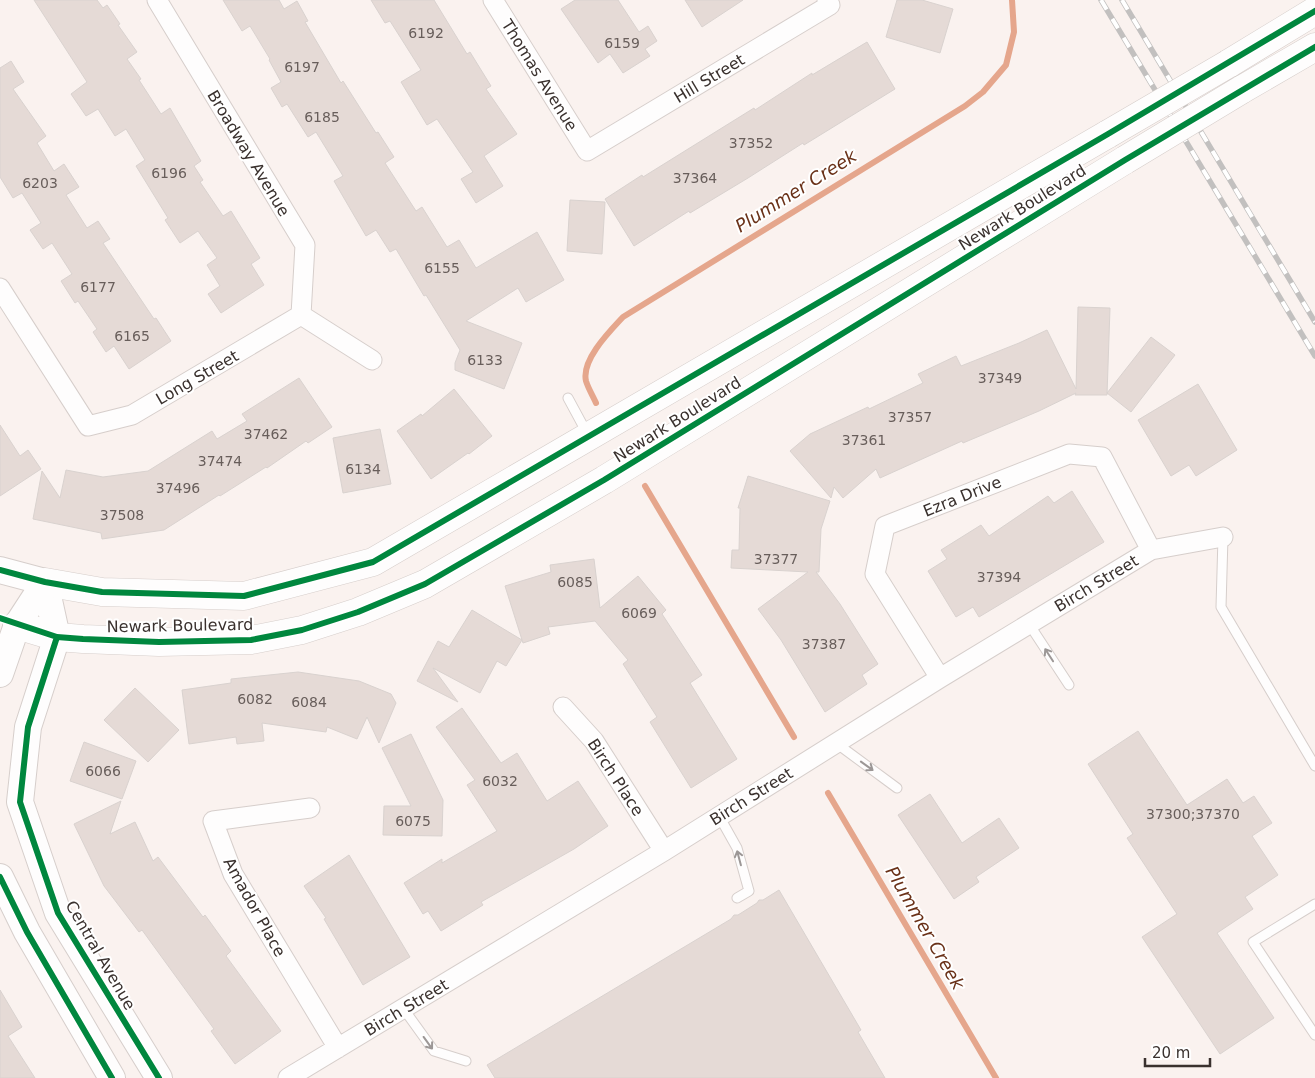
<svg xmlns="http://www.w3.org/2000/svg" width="1315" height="1078" viewBox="0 0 1315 1078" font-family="'DejaVu Sans',sans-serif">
<rect width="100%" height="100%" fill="#faf2ef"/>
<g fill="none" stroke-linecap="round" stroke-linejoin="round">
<path stroke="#e5a68c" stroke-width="6" d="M596,403C593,396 588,388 586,381C581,360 610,331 623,317L965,106L983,92L1006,65L1014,32L1012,0
M645,486L794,737
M828,793L996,1078"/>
</g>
<path fill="#e5dad6" stroke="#d9d2cf" d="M34,0H97L103,8L107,5L120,24L118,25L137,52L127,59L141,79L139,80L161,114L170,108L201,161L194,166L203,180L200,182L223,216L231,211L260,258L251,264L264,285L221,313L208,294L220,286L207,265L217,258L198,231L180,243L165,220L168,218L136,166L145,160L126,129L115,136L98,109L86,116L71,94L87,82Z
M223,0H279L284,9L297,1L308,21L305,22L341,83L343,81L376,133L378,132L394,157L385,163L416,211L422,207L447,247L459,240L476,268L537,232L564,280L526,302L518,288L466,321L522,343L504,389L455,370V363L460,350L426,295L424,296L396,249L390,252L376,230L366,236L334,181L343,176L316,132L308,137L287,104L282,107L271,88L281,82L269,60L270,59L250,26L242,31Z
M371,0H434L467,54L470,52L491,86L486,89L517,134L484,156L503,186L476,203L461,179L473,172L437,119L427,125L401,82L421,70L390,21L385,23Z
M575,0H618L639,32L648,26L657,41L645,49L650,56L623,73L610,54L598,63L561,9Z
M685,0H743L702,27Z
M897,0H922L953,9L940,53L886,37Z
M867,42L895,89L804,145L803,143L748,178L690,213L689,211L634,246L605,199L642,175L643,177L754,108L755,110L812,73V75Z
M11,61L24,82L13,89L46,136L37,143L54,171L64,164L79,187L66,195L87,228L98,221L110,239L103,243L154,319L156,318L171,341L129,369L114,346L106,352L93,332L97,329L78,301L75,303L61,281L72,274L52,243L43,249L30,230L41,223L22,193L13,198L0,177V68Z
M570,200L605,202L602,254L567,251Z
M1078,307L1110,308L1107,395H1075L1076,393L1039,411L963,443L962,441L880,478L876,469L843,498L834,487L831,498L790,451L810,434L868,407L869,409L923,383L918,374L956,356L961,366L1019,343L1047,330L1076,389Z
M1151,337L1175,355L1131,412L1107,393Z
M299,378L332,427L308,443L306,441L267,468L266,467L220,496L219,495L164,530L102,539L101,533L33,519L42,471L60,498L66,470L103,477L148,471L212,431L217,439L247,421L242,414Z
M1198,384L1237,450L1196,476L1189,465L1171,476L1138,420Z
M454,389L492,436L469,454L468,453L431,479L397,431L421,414L422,416Z
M0,425L20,456L28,450L41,469L0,496Z
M380,429L391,484L343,493L333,438Z
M748,476L830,501L821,529L819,572H816L840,604L878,664L862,675L867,684L825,712L781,640L758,609L808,572L731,568L732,550H739L740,508H738Z
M1072,491L1104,542L979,617L973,607L956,617L928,571L947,559L941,550L981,525L989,536L1048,496L1054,503Z
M594,559L600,608L638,576L666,610L662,614L702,675L690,683L737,759L691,788L650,722L657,717L623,664L628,660L595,621L548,627L550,634L523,643L505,586L551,572L550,565Z
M472,610L522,640L506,666L497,661L480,693L433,668L458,702L417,681L438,641L449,647Z
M298,672L359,681L391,694L396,703L379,743L367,717L357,739L327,727L326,732L262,723L264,741L237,744L236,737L189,744L182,690L231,683V679Z
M135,688L179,730L148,762L104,720Z
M462,708L501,763L517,753L547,801L578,781L608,826L574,849L481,902L483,905L441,931L428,911L423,914L404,883L442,859V863L497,831L467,785L475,780L436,727Z
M1138,731L1187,805L1227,779L1243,803L1254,796L1272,823L1252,836L1278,875L1245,897L1253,909L1217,933L1274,1018L1220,1054L1142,937L1177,914L1127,838L1133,834L1088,764Z
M411,734L443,800L442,836L383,835L384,806H411L382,748Z
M84,742L136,761L122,799L70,781Z
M930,794L962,843L999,818L1019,848L976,877L979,882L954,899L898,815Z
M121,801L110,834L135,822L153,861L158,857L203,917L205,915L231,951L226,956L281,1031L235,1064L211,1031L214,1029L142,930L139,932L104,886L74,824Z
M349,855L410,957L363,985L324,919L326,918L304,886Z
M779,890L861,1030L858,1032L885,1078H495L487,1065L731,919L734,915H738L757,903L759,900H763Z
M0,990L22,1027L8,1036L35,1078H0Z"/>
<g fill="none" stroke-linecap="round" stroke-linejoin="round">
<defs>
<path id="lane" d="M568,398L588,435
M1223,537L1221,607L1315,766
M1029,624L1069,685
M836,743L897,788
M719,816L737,848L749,891L737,898
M1315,904L1253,942L1315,1035
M403,1008L434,1051L466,1061"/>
<path id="street" d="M157,0L305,245L301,315
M493,0L587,151L830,5L827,0
M0,288L88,426L132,415L301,315
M301,315L372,360
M940,678L875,574L885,526L1069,454L1102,457L1151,550
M563,707L594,741L664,851
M310,808L213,821L233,874L338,1048
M288,1078L664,851L940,678L1151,550L1223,537"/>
<path id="secondary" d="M0,570L45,582
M45,582L57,637L28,727L20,802L58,913L159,1078
M0,674L17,625L45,582
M0,877L27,932L112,1078"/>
<path id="primary" d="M1228,64L1315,11
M1241,90L1315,47
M45,582L102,592L244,596L373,562L1108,134
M17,625L57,637L83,639L159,642L251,640L302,630L358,612L425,584L604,480L1125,160"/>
</defs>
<use href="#lane" stroke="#d6cecb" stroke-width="11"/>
<use href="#street" stroke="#d6cecb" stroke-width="21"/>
<use href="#secondary" stroke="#d6cecb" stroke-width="28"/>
<use href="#primary" stroke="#d6cecb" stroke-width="29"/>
<use href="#lane" stroke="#fefdfd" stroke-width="9"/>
<use href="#street" stroke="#fefdfd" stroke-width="19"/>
<use href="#secondary" stroke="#fefdfd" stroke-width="26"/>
<use href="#primary" stroke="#fefdfd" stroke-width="28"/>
<defs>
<path id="rail" d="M1101,0L1315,356
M1122,0L1315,322"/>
</defs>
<use href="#rail" stroke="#c2c0bf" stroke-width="5.5"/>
<use href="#rail" stroke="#fff" stroke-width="4" stroke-dasharray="11" stroke-linecap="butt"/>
<defs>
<path id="primary-bridge" d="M1108,134L1228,64
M1125,160L1241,90"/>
</defs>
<use href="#primary-bridge" stroke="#d6cecb" stroke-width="29" stroke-linecap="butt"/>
<use href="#primary-bridge" stroke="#fefdfd" stroke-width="28"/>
<defs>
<path id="cycleway" d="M0,570L45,582L102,592L244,596L373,562L1108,134L1315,11
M0,618L57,637L83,639L159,642L251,640L302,630L358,612L425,584L604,480L1125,160L1315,47
M57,637L28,727L20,802L58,913L159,1078
M0,877L27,932L112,1078"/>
</defs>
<use href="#cycleway" stroke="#fff" stroke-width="9"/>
<use href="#cycleway" stroke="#00873e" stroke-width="6"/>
</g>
<defs><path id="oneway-shaft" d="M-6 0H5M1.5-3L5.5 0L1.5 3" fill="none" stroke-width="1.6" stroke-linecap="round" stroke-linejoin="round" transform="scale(1.25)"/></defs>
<g stroke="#9c9796">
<use href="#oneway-shaft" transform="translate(1049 655) rotate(-123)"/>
<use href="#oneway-shaft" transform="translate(867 766) rotate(36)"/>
<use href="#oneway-shaft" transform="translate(739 858) rotate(-105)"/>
<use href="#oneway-shaft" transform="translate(428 1043) rotate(54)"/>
</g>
<g text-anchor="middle" stroke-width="4" stroke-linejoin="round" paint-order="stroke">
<g font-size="14" fill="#685e5b">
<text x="426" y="38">6192</text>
<text x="622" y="48">6159</text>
<text x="302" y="72">6197</text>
<text x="322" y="122">6185</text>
<text x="751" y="148">37352</text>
<text x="169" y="178">6196</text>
<text x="695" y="183">37364</text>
<text x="40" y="188">6203</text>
<text x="442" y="273">6155</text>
<text x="98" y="292">6177</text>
<text x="132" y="341">6165</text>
<text x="485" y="365">6133</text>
<text x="1000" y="383">37349</text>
<text x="910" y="422">37357</text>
<text x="266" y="439">37462</text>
<text x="864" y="445">37361</text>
<text x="220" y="466">37474</text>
<text x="363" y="474">6134</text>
<text x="178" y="493">37496</text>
<text x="122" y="520">37508</text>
<text x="776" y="564">37377</text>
<text x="999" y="582">37394</text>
<text x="575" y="587">6085</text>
<text x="639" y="618">6069</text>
<text x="824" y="649">37387</text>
<text x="255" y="704">6082</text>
<text x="309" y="707">6084</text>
<text x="103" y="776">6066</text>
<text x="500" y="786">6032</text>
<text x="1193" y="819">37300;37370</text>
<text x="413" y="826">6075</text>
</g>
<g font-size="16" fill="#3a312e" stroke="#fff">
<text transform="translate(540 75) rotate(58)" y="6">Thomas Avenue</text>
<text transform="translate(709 78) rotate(-31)" y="6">Hill Street</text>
<text transform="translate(249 153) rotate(59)" y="6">Broadway Avenue</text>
<text transform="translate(1022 207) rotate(-32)" y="6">Newark Boulevard</text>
<text transform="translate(197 377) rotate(-30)" y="6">Long Street</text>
<text transform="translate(677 419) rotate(-32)" y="6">Newark Boulevard</text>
<text transform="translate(962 496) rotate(-22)" y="6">Ezra Drive</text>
<text transform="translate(1096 583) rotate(-31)" y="6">Birch Street</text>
<text transform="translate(180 625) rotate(-1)" y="6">Newark Boulevard</text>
<text transform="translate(616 777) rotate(57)" y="6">Birch Place</text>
<text transform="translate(751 796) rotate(-32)" y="6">Birch Street</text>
<text transform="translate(255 907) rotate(61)" y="6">Amador Place</text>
<text transform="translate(101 955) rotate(60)" y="6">Central Avenue</text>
<text transform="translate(406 1007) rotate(-31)" y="6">Birch Street</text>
</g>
<g font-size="18" font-style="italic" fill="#6a3118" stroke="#fff">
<text transform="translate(796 191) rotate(-32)" y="6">Plummer Creek</text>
<text transform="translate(925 928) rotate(60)" y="6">Plummer Creek</text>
</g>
</g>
<path d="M1145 1058v8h65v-8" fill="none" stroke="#3a312e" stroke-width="2.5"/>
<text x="1152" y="1058" font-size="15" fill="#3a312e" stroke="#ffffff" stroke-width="4" paint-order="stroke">20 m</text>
</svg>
